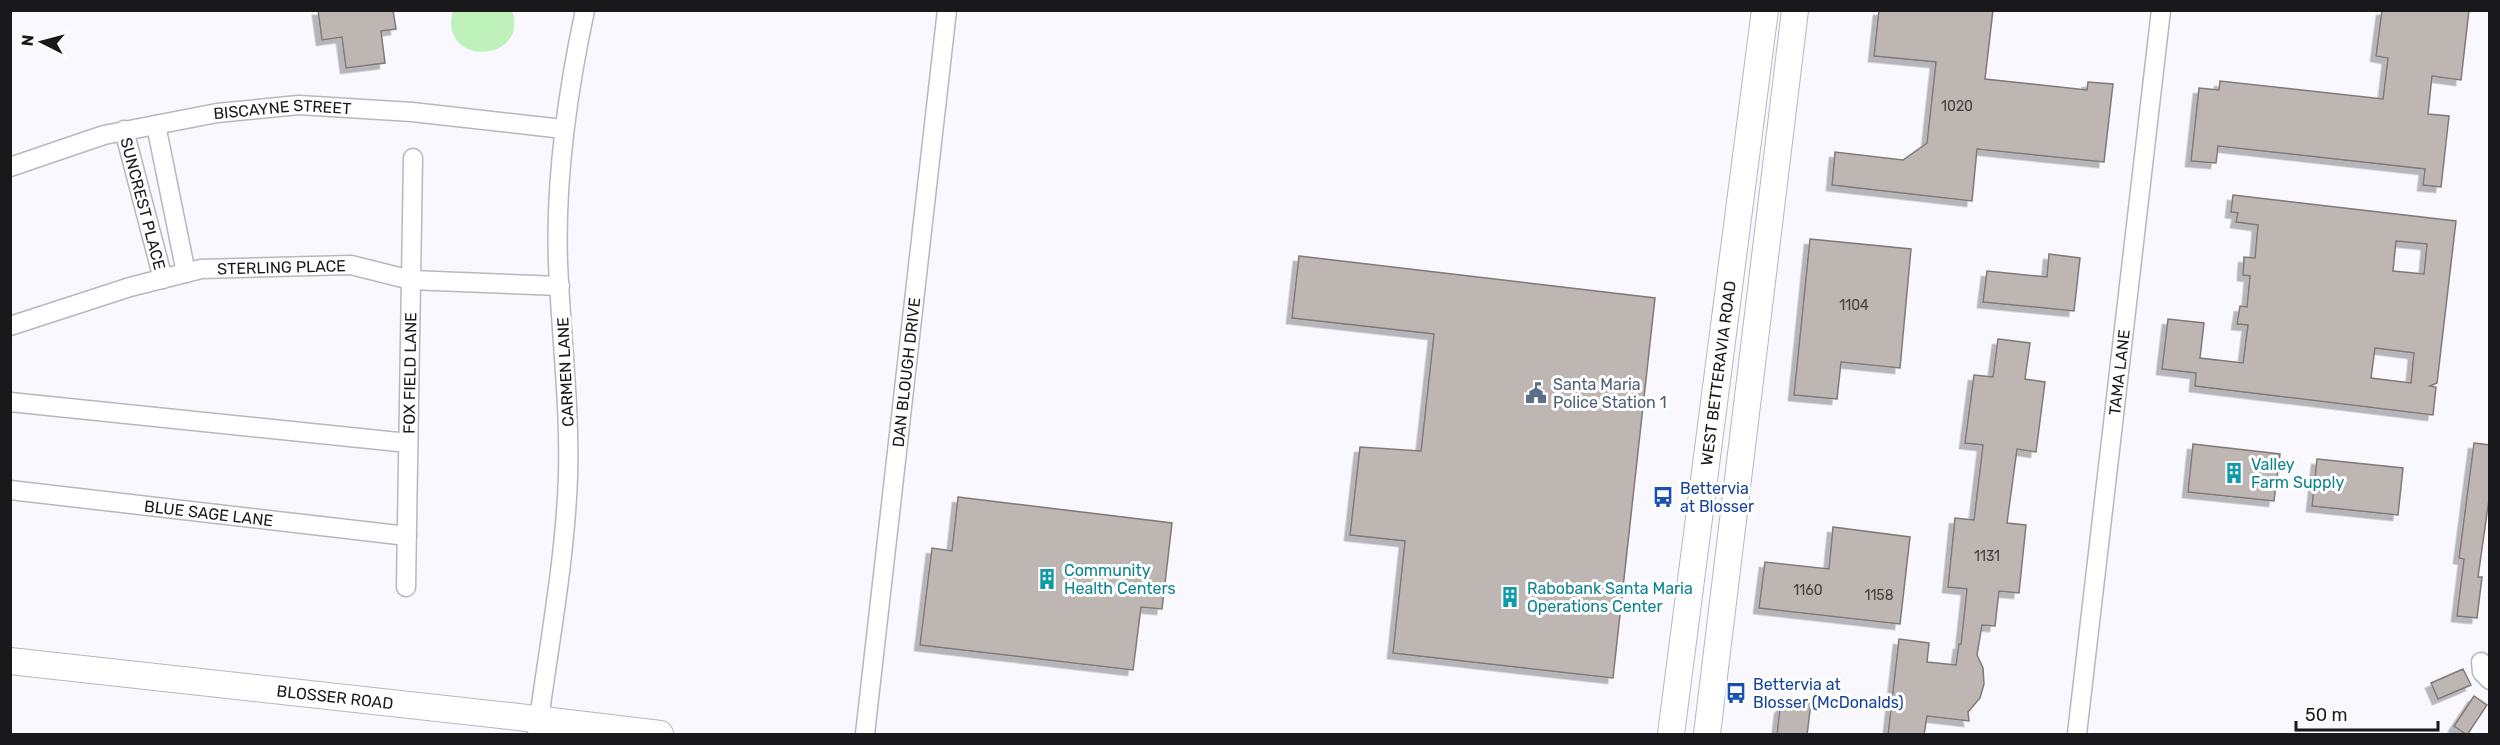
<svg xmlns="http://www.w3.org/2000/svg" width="2500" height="745" viewBox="0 0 2500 745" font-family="Rubik,sans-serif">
<defs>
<filter id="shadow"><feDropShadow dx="-5.5" dy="5.5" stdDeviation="0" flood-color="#0004"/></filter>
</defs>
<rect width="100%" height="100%" fill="#f8f8fe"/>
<path fill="#bff1bb" d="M453,10L512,11C530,63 437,68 453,10Z"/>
<path fill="#beb6b2" stroke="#807974" stroke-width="1.5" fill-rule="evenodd" filter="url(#shadow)" d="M318,10H393L396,29L381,31L385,63L346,68L342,37L322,40Z
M1879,10H1993L1985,79L2087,90L2088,82L2113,84L2104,162L1977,149L1972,201L1832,185L1835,152L1903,160L1927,143L1936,62L1874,56Z
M2382,10H2469L2461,80L2432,76L2428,114L2449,116L2441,187L2423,185L2425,169L2218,146L2216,163L2191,161L2199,88L2219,90L2220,81L2383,99L2388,58L2376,56Z
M2233,195L2456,221L2437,383L2430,386L2436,387L2433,415L2195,386L2196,373L2162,369L2168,319L2204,323L2200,358L2243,363L2248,325L2237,324L2240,306L2247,307L2250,276L2243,275L2244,257L2255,258L2258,225L2236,222L2238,213L2231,212ZM2396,241L2427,244L2424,274L2393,271ZM2375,348L2414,353L2411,383L2371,378Z
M1810,239L1911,249L1900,368L1841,362L1837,399L1794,395Z
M2049,254L2080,258L2074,311L1983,302L1987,271L2047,277Z
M1299,256L1655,298L1613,678L1393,653L1405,541L1350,535L1360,447L1421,451L1434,334L1292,318Z
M1998,339L2030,343L2025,379L2045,382L2036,452L2017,449L2007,523L2026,525L2019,593L1999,591L1995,626L1982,625L1977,655L1983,668L1984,684L1980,698L1968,712L1969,721L1927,716L1924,735H1888L1899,639L1929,643L1927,662L1956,665L1959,644H1961L1967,589L1948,587L1955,518L1974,520L1983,445L1965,443L1974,375L1993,377Z
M2474,443L2490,445V492L2478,577H2482L2477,618L2457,616L2464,559L2459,558Z
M2193,444L2280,454L2274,501L2188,492Z
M2317,459L2403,468L2398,515L2312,506Z
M958,497L1172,523L1162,609L1141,607L1133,670L920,645L932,548L952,551Z
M1833,527L1910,537L1900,624L1759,608L1765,562L1829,569Z
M2463,669L2471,685L2438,699L2431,683Z
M2474,696L2487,705L2467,735L2454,726Z
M1789,700L1811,703L1807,735H1777L1780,708Z"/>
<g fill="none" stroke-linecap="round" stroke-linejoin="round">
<defs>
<g id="street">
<path d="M156,125L186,273"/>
<path id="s1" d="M124,130L163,279"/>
<path id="s2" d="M10,167L104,135L217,113L299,105L412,112L563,129"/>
<path id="s3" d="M10,326L130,287L201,269L351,265L411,280L560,286"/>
<path d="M10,402L408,443"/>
<path id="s4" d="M10,490L407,536"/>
<path id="s5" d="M406,587L413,158"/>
<path d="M2481,662L2482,672L2490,680"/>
<path d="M537,734C548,649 565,563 568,477C570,405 561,335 558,263C555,178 567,94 585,10"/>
<path id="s6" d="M865,734L947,10"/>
<path id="s7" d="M2077,734L2161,10"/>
</g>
<g id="secondary">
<path id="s8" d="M10,661L510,716L660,734"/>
<path id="s9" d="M1671,734L1765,10"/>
<path d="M1707,734L1795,10"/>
</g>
</defs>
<use href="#street" stroke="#b8b7bf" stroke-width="21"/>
<use href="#secondary" stroke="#b8b7bf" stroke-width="28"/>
<use href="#street" stroke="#fff" stroke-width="18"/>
<use href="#secondary" stroke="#fff" stroke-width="26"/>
</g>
<defs>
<symbol id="civic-bare" viewBox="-9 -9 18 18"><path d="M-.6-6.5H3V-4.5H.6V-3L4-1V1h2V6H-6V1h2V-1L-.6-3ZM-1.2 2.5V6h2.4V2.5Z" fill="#5c6f8a" stroke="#fff" stroke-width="2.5" paint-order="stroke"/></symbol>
<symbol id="building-bare" viewBox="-9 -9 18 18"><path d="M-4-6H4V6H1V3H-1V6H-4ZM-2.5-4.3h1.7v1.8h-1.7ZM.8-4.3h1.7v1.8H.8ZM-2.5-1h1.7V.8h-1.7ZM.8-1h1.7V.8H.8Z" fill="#0f9aa8" stroke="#fff" stroke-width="2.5" paint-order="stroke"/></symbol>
<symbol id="bus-bare" viewBox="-9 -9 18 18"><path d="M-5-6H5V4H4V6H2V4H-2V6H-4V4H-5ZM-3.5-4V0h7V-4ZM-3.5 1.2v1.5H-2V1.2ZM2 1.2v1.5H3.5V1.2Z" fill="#1a4fb4" stroke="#fff" stroke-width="2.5" paint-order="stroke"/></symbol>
</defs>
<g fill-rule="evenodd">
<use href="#civic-bare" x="1521" y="378" width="30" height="30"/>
<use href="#building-bare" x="2219" y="458" width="30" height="30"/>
<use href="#bus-bare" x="1648" y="482" width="30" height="30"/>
<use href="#building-bare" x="1032" y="564" width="30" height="30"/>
<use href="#building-bare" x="1495" y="582" width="30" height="30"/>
<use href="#bus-bare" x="1721" y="678" width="30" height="30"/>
</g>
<g text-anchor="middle" stroke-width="6" stroke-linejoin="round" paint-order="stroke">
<g font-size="14" fill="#424041">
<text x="1957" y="111">1020</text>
<text x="1854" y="310">1104</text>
<text x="1987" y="561">1131</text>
<text x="1808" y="595">1160</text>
<text x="1879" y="600">1158</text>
</g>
<g font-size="16" fill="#19191b" stroke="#fff">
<text dy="6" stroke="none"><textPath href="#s2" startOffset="280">BISCAYNE STREET</textPath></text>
<text dy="6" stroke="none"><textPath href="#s1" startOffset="76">SUNCREST PLACE</textPath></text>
<text dy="6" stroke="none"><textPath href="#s3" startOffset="280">STERLING PLACE</textPath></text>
<text transform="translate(565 372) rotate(-93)" y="6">CARMEN LANE</text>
<text dy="6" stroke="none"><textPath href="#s6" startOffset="364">DAN BLOUGH DRIVE</textPath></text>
<text dy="6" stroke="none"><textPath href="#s9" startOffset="364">WEST BETTERAVIA ROAD</textPath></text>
<text dy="6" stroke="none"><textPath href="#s5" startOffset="214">FOX FIELD LANE</textPath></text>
<text dy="6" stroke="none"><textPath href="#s7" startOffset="364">TAMA LANE</textPath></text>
<text dy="6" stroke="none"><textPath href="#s4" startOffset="200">BLUE SAGE LANE</textPath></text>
<text dy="6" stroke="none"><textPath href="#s8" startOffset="327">BLOSSER ROAD</textPath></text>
</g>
<g font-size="16" fill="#4e5e75" stroke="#fff" text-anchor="start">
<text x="1553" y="390">Santa Maria<tspan x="1553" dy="18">Police Station 1</tspan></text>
</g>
<g font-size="16" fill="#0d838f" stroke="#fff" text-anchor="start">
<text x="2251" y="470">Valley<tspan x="2251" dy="18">Farm Supply</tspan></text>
<text x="1064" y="576">Community<tspan x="1064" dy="18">Health Centers</tspan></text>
<text x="1527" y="594">Rabobank Santa Maria<tspan x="1527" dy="18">Operations Center</tspan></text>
</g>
<g font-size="16" fill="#164399" stroke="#fff" text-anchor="start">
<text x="1680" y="494">Bettervia<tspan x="1680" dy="18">at Blosser</tspan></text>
<text x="1753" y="690">Bettervia at<tspan x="1753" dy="18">Blosser (McDonalds)</tspan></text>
</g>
</g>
<rect width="2500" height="745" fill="none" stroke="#19191b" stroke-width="24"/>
<g transform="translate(42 42) rotate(276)" stroke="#ffffff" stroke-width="4.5" paint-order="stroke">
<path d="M0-4.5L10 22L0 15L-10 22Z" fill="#19191b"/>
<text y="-9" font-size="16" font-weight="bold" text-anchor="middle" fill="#19191b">N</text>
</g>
<path d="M2296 721v9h142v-9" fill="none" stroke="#19191b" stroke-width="3"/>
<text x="2305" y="721" font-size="18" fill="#19191b" stroke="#ffffff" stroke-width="4.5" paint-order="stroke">50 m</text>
</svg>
